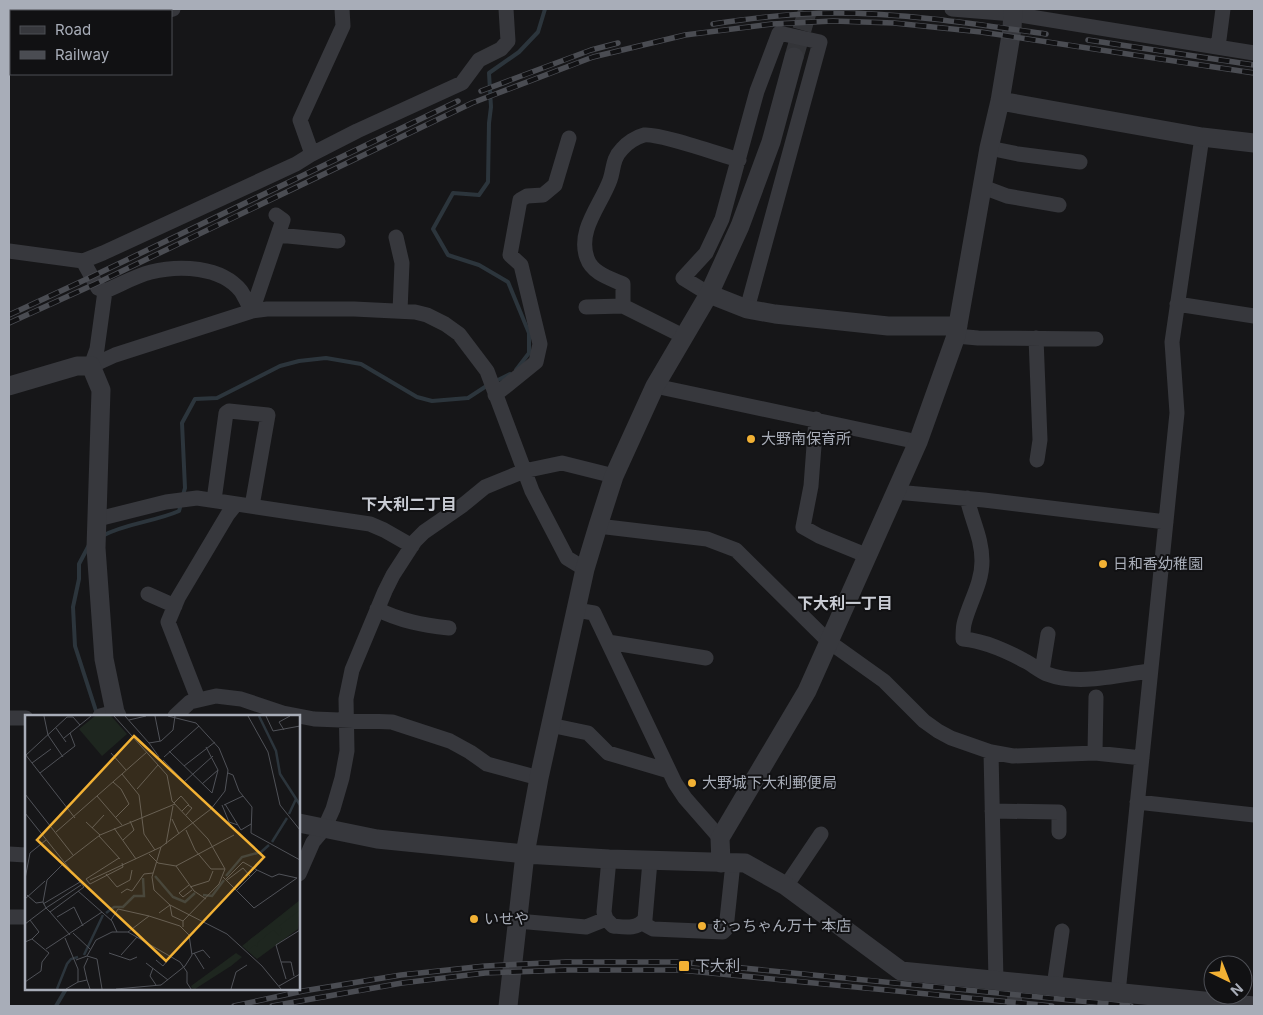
<svg xmlns="http://www.w3.org/2000/svg" width="1263" height="1015" viewBox="0 0 1263 1015" font-family="Inter,'Noto Sans JP',sans-serif">
<rect width="100%" height="100%" fill="#161618"/>
<g fill="none" stroke-linecap="round" stroke-linejoin="round">
<path stroke="#2c353c" stroke-width="4" d="M516,370L529,353V333L508,282L479,265L448,255L433,229L453,193L479,195L488,182L489,123L491,107L489,73L519,52L538,32L545,9
M494,382L510,374
M183,495L185,488L182,423L195,399L217,398L280,366L299,361L326,358L361,364L417,397L432,401L468,398L488,385
M102,536C126,523 154,522 179,511L181,504
M89,545L79,564V579L73,607L75,646L97,714
M56,1006L66,989"/>
<path stroke="#333438" stroke-width="19" stroke-dasharray="19 9" stroke-linecap="butt" d="M794,57L808,9"/>
<path stroke="#37383d" stroke-width="15" d="M952,9L1013,14L1254,53
M166,11L173,9
M1218,47L1223,9
M9,48L11,47
M989,148L1018,154L1080,162
M312,154L357,131L462,83L479,60L501,49L508,41L506,9
M983,187L1007,196L1059,205
M278,235L338,241
M396,237L402,263L400,311
M9,251L83,261L103,253L296,164L312,154L300,120L343,26L342,9
M83,261L98,288L105,291L97,349L91,366
M105,291C120,285 135,276 151,272C179,265 221,266 241,291C245,297 248,305 252,311
M709,294L683,278L706,253L722,219L757,91L779,33L820,42L747,309
M1177,304L1254,316
M623,306V284C609,278 592,273 587,258C577,230 601,205 610,180C614,169 612,159 622,149C627,143 636,137 644,135C659,133 721,155 739,160
M586,307L623,306L683,336
M252,311L283,220L276,215
M956,336L978,338L1096,339
M1036,338L1040,440L1037,460
M91,366L115,355L252,311L267,309H354L415,312L427,315L445,324L459,334L487,371L532,491L567,558L585,569
M655,386L918,442
M495,395L536,362L540,344L521,265L510,255L520,200L527,196L543,195L555,185L569,138
M816,419L811,486L803,527L819,536L868,556
M896,492L984,500L1166,522
M967,498C972,521 982,538 982,561C982,584 969,603 964,624C963,629 963,634 963,639C986,641 1007,651 1027,662C1034,666 1040,671 1047,674C1078,686 1118,675 1150,671
M214,500L226,413L229,411L268,415L252,506
M98,519L166,502L197,498L370,524L384,530L412,546
M598,526L707,539L736,550L828,641L884,681L924,721L938,731L951,738L991,752L1013,756L1095,753L1142,758
M148,594L175,606
M377,609C400,621 423,625 449,628
M576,610L594,613L675,783L685,798L720,838
M608,642L706,658
M1042,671L1048,634
M198,699L168,622L178,598L228,514L236,504
M100,716L115,712
M175,716L190,702L216,696L241,699L283,713L314,719L392,722L450,741L470,752L487,764L539,778
M9,718H26
M550,725L588,733L608,753L669,771
M991,752L996,981
M1095,753L1096,697
M1137,802L1254,815
M992,811L1059,812V832
M9,854L26,855
M609,859L604,912L606,919L613,926C624,927 637,930 645,919L650,861
M299,874L313,842L324,829L333,809L342,778L347,751L346,699L352,670L385,591L393,575L415,541L424,532L463,505L485,487L524,471L562,463L614,476
M786,886L821,834
M9,917H26
M517,921L586,927L606,919
M642,923L653,929L723,932L726,929L733,863
M1054,986L1062,931
M1118,993L1177,413L1172,342L1202,137
M1014,1006L1016,982"/>
<path stroke="#37383d" stroke-width="19" d="M1000,101L1202,137L1254,143
M709,294L747,309L775,314L888,326H958
M9,386L77,366H91L101,390L96,548L104,659L115,712L117,716
M299,823L377,839L525,854L609,859L745,863L786,886L901,971L1254,1006
M721,863L720,838L807,691L918,442L956,336L989,148L1000,101L1012,29L1013,9
M508,1006L525,854L539,778L585,569L598,526L614,476L655,386L709,294L740,226L771,142L794,57"/>
<defs>
<path id="rail" d="M713,24C753,18 793,13 834,13C905,13 976,24 1046,34
M1088,40L1254,65
M481,91L591,50L618,43
M9,315L91,277L458,101
M9,323L95,284L472,103L593,57L685,35L772,24L833,21L894,23L981,32L1254,73
M234,1006L303,991L401,975L485,966L566,962H681L1131,1006
M272,1006L402,983L485,973L566,970H680L1052,1006"/>
</defs>
<use href="#rail" stroke="#4a4c52" stroke-width="5.5"/>
<use href="#rail" stroke="#111113" stroke-width="4" stroke-dasharray="11" stroke-linecap="butt"/>
</g>
<g fill="#f2b134" stroke="#111113" stroke-width="2">
<circle cx="751" cy="439" r="5"/>
<circle cx="1103" cy="564" r="5"/>
<circle cx="692" cy="783" r="5"/>
<circle cx="474" cy="919" r="5"/>
<circle cx="702" cy="926" r="5"/>
<rect x="678" y="960" width="12" height="12" rx="2.5"/>
</g>
<g text-anchor="middle" stroke-width="4" stroke-linejoin="round" paint-order="stroke">
<g font-size="15" fill="#a8adb8" stroke="#111113" text-anchor="start">
<text x="761" y="444">大野南保育所</text>
<text x="1113" y="569">日和香幼稚園</text>
<text x="702" y="788">大野城下大利郵便局</text>
<text x="484" y="924">いせや</text>
<text x="712" y="931">むっちゃん万十 本店</text>
<text x="695" y="971">下大利</text>
</g>
<g font-size="16" font-weight="bold" fill="#c9ccd4" stroke="#111113">
<text x="409" y="510">下大利二丁目</text>
<text x="845" y="609">下大利一丁目</text>
</g>
</g>
<g transform="translate(25 715)">
<rect width="275" height="275" fill="#161618"/>
<path d="M275,185L273,214L232,244L217,231Z" fill="#1e261f"/>
<path d="M275,186V195L254,211L257,214L255,221L248,215L232,228L233,232L229,230L224,235L222,233L223,226ZM211,238L217,242L206,251L170,274L167,273L166,271Z" fill="#1e261f"/>
<path d="M70,1H86L102,19L77,41L54,14Z" fill="#1e261f"/>
<path fill="none" stroke="#2c353c" stroke-width="2.5" d="M234,1L251,36L255,59L275,90M264,99L271,84M247,127L262,103M130,161L148,182L160,187L170,178M201,161L217,142L236,137L244,130M178,180L187,181L199,165M81,198L89,192H98L109,181H119L118,163M59,240L78,200M32,274L42,249L46,244L53,242"/>
<path fill="none" stroke="#505258" stroke-width="1" d="M19,1L23,20L38,42M89,1L142,60L147,86L183,124L200,154L194,169L158,206V212M100,1L124,28L136,26L148,15L150,1M130,1L135,26M223,1L243,37L255,90L275,115M241,1L248,16L275,11M104,5L121,1M31,13L41,27M259,15L254,7L265,1M39,23L66,1M124,28L134,42M144,36L187,78L193,55L181,32M86,38L101,55M0,39L50,103M0,41L42,2H48L55,10M139,42L174,11M138,45L186,94M7,48L26,34M159,51L190,27M15,58L50,31L45,18M203,58L208,60L214,76L227,92L226,118L275,145M97,59L114,80L119,119L130,135M88,67L96,74L104,89L90,103M159,67L188,41M177,69L193,55M112,74L133,50M0,79L48,140M72,81L97,110M149,88L156,81L164,90M200,89L216,115L226,109M197,90L204,107L213,110M199,90L218,81M157,96L163,90L167,93L161,100M0,98L59,172L25,197L21,193L56,170M147,104L154,119M61,107L75,120M67,113L79,100M89,113L111,144M161,115L170,135L186,154H200M31,117L122,37M74,121L95,144M98,125L109,115L105,106M141,129L148,91M136,132L127,162L129,175L145,190L202,219L237,251L256,274M124,139L133,148L151,151L209,120M94,143L61,164L65,169L98,152L97,148M151,151L169,176L181,184M81,159L92,172L105,165L107,155M198,162L229,193L272,163L254,159L247,162L232,155L212,175M0,164L5,138L21,125M201,164L218,147L232,155M65,165L136,132L186,94L200,76L203,55L194,33L171,8L143,1M202,165L218,153L225,161M164,170L154,178L158,182L167,175M165,172L184,166L188,156M53,176L87,206L92,217M96,178L102,174L107,176L119,159L128,158M2,180L11,188L18,187M0,184L20,166M18,189L55,167M25,197L45,220M134,198L145,190L147,201L158,206M32,202L49,192L58,211M5,205L14,217L7,224M86,205L93,194L124,201M0,209L21,193L18,187L22,165L40,147L75,120L150,89M48,218L65,234M40,223L53,254V267L41,274M0,227L7,224L24,238L17,247L16,256L0,267M21,234L77,197M84,238L105,245L112,242M169,238L179,254M167,239L178,235L185,243M96,240L112,222M62,241L71,225L87,217H103L155,247L162,257V268L166,274M51,245L62,241L72,244L77,274M131,245L138,251L146,241M256,247H266L269,261M121,248L143,265M128,253L125,261L131,270M261,264L251,230L275,215M62,265L59,252L63,243M53,267L62,265L65,274M254,271L275,259M91,274L136,270L160,251L167,240L164,220L155,211L124,201L103,217M206,274L211,257L222,250"/>
<path fill="#f2b134" fill-opacity="0.15" stroke="#f2b134" stroke-width="2.5" d="M109,21L239,142L141,246L12,125Z"/>
<rect width="275" height="275" fill="none" stroke="#a8adb8" stroke-width="2.5"/>
</g>
<rect width="1263" height="1015" fill="none" stroke="#a8adb8" stroke-width="20"/>
<rect x="10" y="10" width="162" height="65" fill="#111113" stroke="#4d4f55"/>
<rect x="20" y="26" width="25" height="8" fill="#37383d" stroke="#4d4f55"/>
<text x="55" y="35" font-size="15" fill="#a8adb8">Road</text>
<rect x="20" y="51" width="25" height="8" fill="#4a4c52" stroke="#4d4f55"/>
<text x="55" y="60" font-size="15" fill="#a8adb8">Railway</text>
<g transform="translate(1228 980) rotate(137)"><circle r="24" fill="#111113" stroke="#4d4f55"/>
<path d="M0-4L9 19L0 12L-9 19Z" fill="#f2b134"/>
<text y="-8" font-size="14" font-weight="bold" text-anchor="middle" fill="#a8adb8">N</text>
</g>
</svg>
